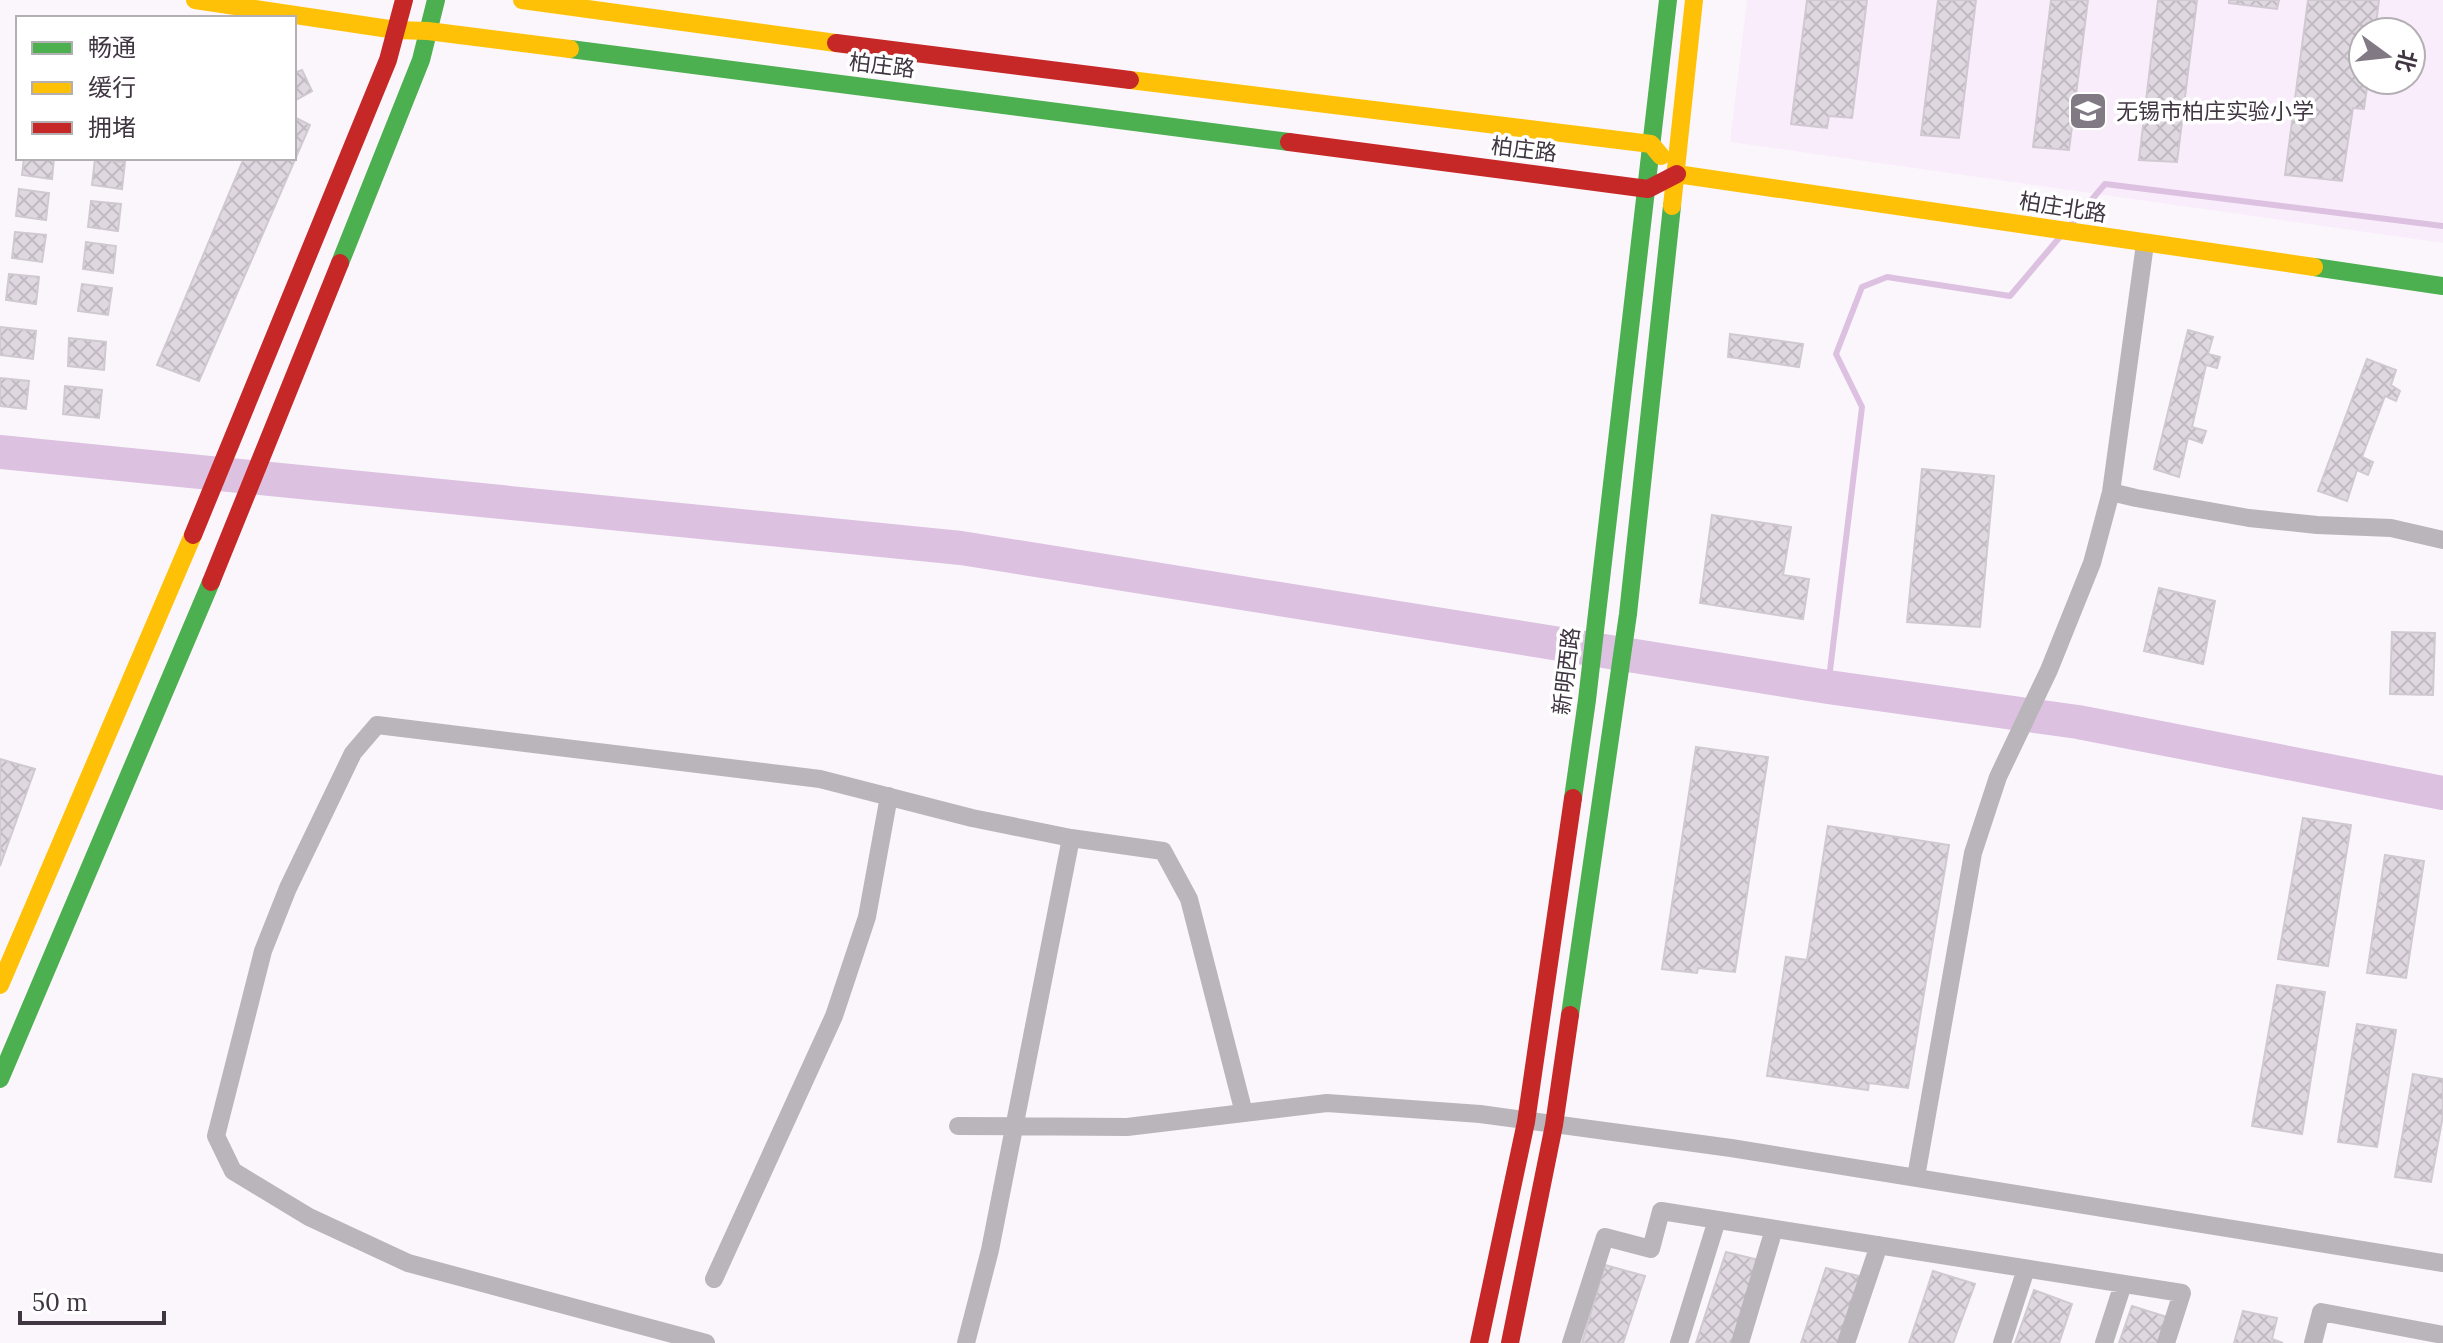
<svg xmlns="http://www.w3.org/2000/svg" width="2443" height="1343" viewBox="0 0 2443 1343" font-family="Lora,'Noto Sans SC',serif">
<defs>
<pattern id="building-cross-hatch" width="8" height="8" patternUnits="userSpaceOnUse" patternTransform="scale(2)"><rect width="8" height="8" fill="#e0d8e1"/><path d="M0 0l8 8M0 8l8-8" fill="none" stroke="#c1bac2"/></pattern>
</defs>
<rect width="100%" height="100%" fill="#fbf6fc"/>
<path fill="#f9edfc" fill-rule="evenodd" d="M1747,0H2443V243L1730,142ZM2363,32H2411V80H2363Z"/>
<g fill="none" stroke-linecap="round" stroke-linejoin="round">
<path stroke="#dcc1e1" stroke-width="6" d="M2072,223L2105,184L2443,226
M1828,687L1862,407L1836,354L1862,287L1887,277L2010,296L2059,238"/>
<path stroke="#dcc1e1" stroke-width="34" d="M0,452L961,548L1828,687L2078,722L2443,793"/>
</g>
<path fill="url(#building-cross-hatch)" stroke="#d0c9d1" stroke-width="2" d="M1807,0H1867L1852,118L1829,116L1827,128L1791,124Z
M1938,0H1976L1959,138L1921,135Z
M2051,0H2088L2069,150L2033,147Z
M2158,0H2197L2177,162L2139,160Z
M2229,0H2279L2277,9L2229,3Z
M2308,0H2379L2375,32H2363V80H2368L2364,109L2353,108L2342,181L2285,175Z
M302,70L312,91L294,101V73Z
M294,117L310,125L199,381L157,365L244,158H294Z
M24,158H54L52,179L22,175Z
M95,159L125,162L122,189L92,185Z
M19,189L49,193L46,220L16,216Z
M91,201L121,204L118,231L88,227Z
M15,232L46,235L42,262L12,258Z
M86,242L116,246L113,273L83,269Z
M9,274L39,277L36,304L6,300Z
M82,284L112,288L108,315L78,311Z
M0,327L36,331L33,359L0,355Z
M2188,330L2213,337L2208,354L2220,357L2217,368L2206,365L2192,427L2206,431L2202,443L2188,438L2179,477L2154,469Z
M1730,334L1803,344L1799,367L1728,357Z
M69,338L106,342L104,370L68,366Z
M2367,359L2396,370L2391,385L2400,391L2396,401L2385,396L2362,457L2373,462L2368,475L2357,470L2347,501L2318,491Z
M0,378L29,381L26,409L0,406Z
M65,386L102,390L99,418L63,414Z
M1922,469L1994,476L1980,627L1907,622Z
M1712,515L1791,527L1783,575L1809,579L1803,619L1700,603Z
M2159,588L2215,601L2203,664L2144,651Z
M2392,632L2435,633L2433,695L2390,694Z
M1696,747L1768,757L1735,972L1698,968L1697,973L1662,969Z
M0,759L35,769L0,866Z
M2303,818L2351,825L2328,966L2278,959Z
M1828,826L1949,845L1908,1088L1869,1083L1868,1090L1767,1076L1786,957L1807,960Z
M2385,855L2424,861L2406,978L2367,973Z
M2277,985L2325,992L2302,1134L2252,1126Z
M2357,1024L2396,1030L2377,1147L2338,1142Z
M2413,1074L2443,1079V1115L2431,1182L2395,1177Z
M1726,1252L1763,1261L1736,1343H1696Z
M1605,1265L1645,1276L1623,1343H1582Z
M1826,1268L1863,1277L1841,1343H1801Z
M1933,1271L1975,1284L1953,1343H1909Z
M2034,1290L2072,1304L2059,1343H2015Z
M2132,1306L2173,1319L2165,1343H2119Z
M2243,1311L2277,1318L2272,1339L2283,1343H2234Z"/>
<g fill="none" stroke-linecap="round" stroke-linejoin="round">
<path stroke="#bab5bb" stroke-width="18" d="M2111,492L2136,498L2249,518L2317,525L2391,528L2443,540
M1071,838L1163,851L1189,899L1244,1113
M958,1126L1127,1127L1327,1103L1480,1114L1731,1148L2443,1263
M1916,1177L1973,853L1998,777L2049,670L2092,563L2111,492L2145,244
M714,1279L834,1016L867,917L889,796
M706,1343L408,1263L309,1217L233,1171L216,1136L263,951L288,888L353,753L377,725L820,779L972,818L1071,838L990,1250L966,1343
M1571,1343L1605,1237L1651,1249L1661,1211L2182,1293L2166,1343
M1679,1343L1717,1220
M1740,1343L1774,1229
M1846,1343L1879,1245
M2002,1343L2026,1269
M2104,1343L2123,1284
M2313,1343L2321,1312L2443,1335"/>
<path stroke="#4caf50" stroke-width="18" d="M570,49L1289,142
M340,263L421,60L436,0
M2314,267L2443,286
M1573,798L1587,700L1668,0
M1570,1015L1628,614L1672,206
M0,1079L211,582"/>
<path stroke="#ffc107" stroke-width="18" d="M195,0L396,30L428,31L570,49
M522,0L836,43
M1130,80L1651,144L1661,156
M1677,174L2314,267
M1672,206L1694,0
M0,985L193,535"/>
<path stroke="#c62828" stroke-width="18" d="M836,43L1130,80
M1289,142L1648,189L1677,174
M193,535L388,60L404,0
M211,582L340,263
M1479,1343L1526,1122L1573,798
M1510,1343L1554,1125L1570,1015"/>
</g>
<defs>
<symbol id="school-square" viewBox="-11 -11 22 22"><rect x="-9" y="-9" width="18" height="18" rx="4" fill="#817983" stroke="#fff"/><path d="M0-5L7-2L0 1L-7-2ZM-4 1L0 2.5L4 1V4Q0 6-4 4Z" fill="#fff"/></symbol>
</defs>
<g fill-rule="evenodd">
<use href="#school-square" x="2066" y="89" width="44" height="44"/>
</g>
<g text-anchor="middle" stroke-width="7" stroke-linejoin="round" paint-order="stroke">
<g font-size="22" fill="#403642" stroke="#fff">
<text transform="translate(882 65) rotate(7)" y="8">柏庄路</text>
<text transform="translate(1524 149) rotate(7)" y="8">柏庄路</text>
<text transform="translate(2063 207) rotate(9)" y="8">柏庄北路</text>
<text transform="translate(1566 671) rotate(-83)" y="8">新明西路</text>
</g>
<g font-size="22" fill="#403642" stroke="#fff" text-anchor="start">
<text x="2116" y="119">无锡市柏庄实验小学</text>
</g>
</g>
<rect x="16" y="16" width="280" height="144" fill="#ffffff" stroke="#b3afb3" stroke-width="2"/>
<rect x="32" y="42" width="40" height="12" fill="#4caf50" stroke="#b3afb3" stroke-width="2"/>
<text x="88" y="56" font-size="24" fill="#403642">畅通</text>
<rect x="32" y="82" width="40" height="12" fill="#ffc107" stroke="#b3afb3" stroke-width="2"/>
<text x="88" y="96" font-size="24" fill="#403642">缓行</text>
<rect x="32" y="122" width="40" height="12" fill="#c62828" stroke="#b3afb3" stroke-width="2"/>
<text x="88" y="136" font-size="24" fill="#403642">拥堵</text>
<g transform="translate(2387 56) rotate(105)"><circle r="38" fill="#ffffff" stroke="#b3afb3" stroke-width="2"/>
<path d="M0-6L14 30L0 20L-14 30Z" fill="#817983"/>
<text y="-12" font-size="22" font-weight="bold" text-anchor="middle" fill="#403642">北</text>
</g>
<path d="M20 1311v12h144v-12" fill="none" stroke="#403642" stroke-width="4"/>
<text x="32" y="1311" font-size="24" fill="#403642" stroke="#ffffff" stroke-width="6" paint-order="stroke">50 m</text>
</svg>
